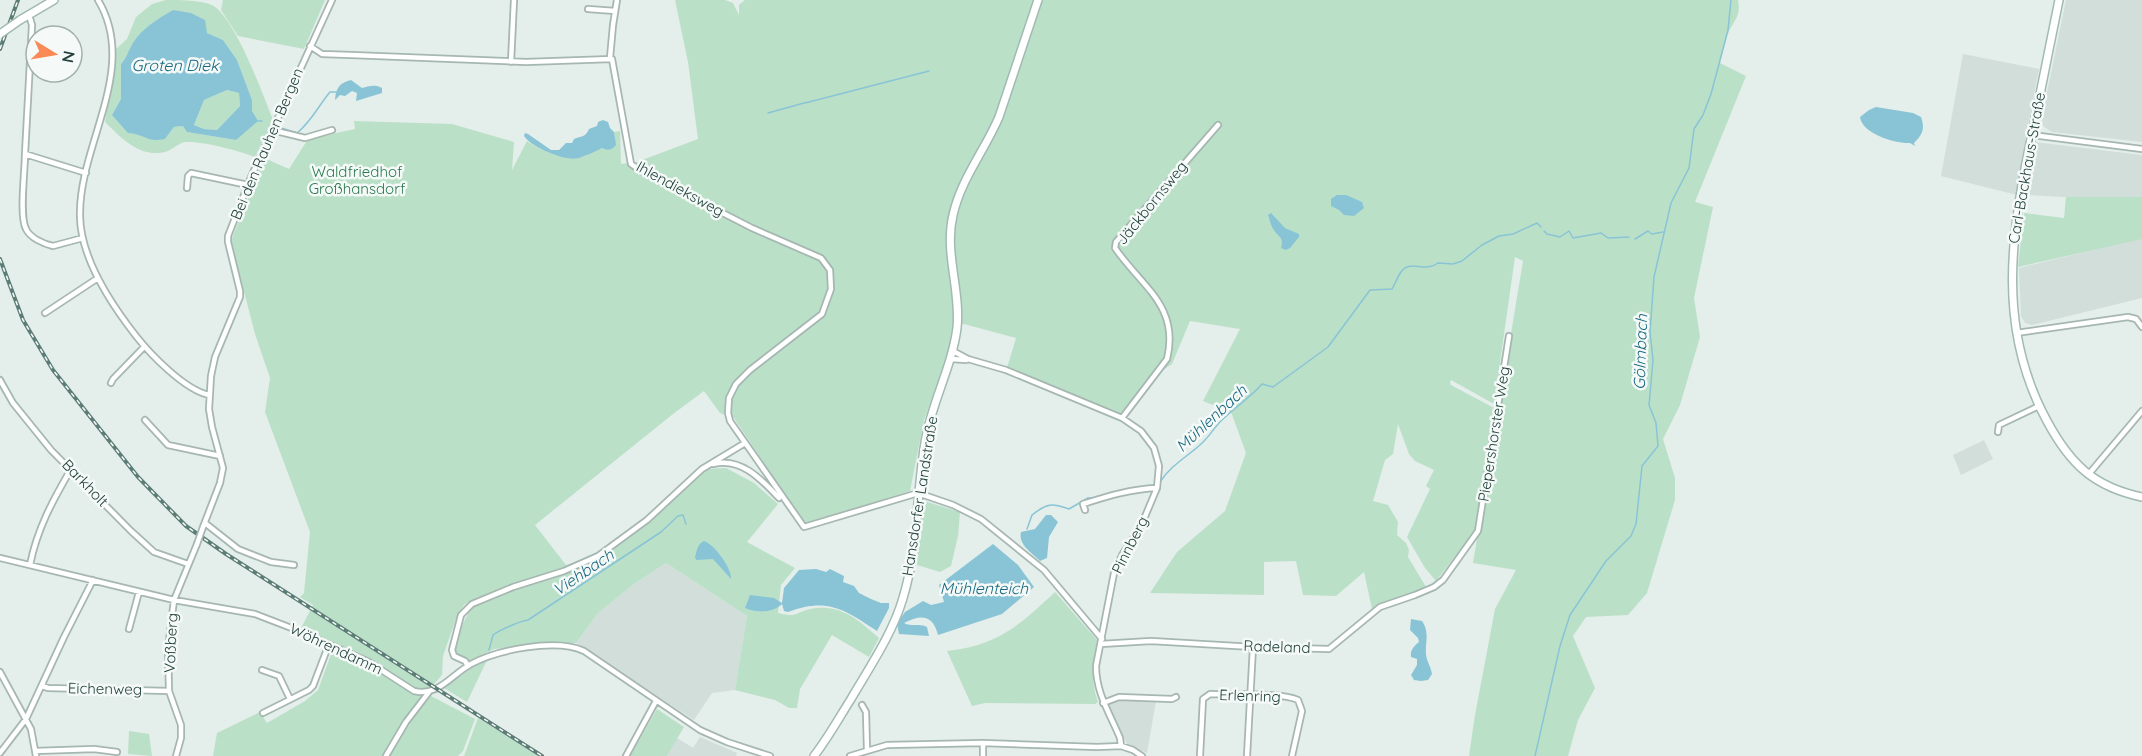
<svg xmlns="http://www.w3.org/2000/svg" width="2142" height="756" viewBox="0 0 2142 756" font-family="Quicksand,sans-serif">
<rect width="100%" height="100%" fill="#e4eeea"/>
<path fill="#d2ded9" d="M2066,0H2142V142L2052,132L2043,126L2042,117Z
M1963,54L2039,69L2025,141L2142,155V197L2079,198L2013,194L1941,176Z
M2142,238V298L2032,325L2025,323L2021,316L2019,268Z
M1984,440L1993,459L1961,475L1953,455Z
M666,563L747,616L735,690L712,693L694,720L576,643L598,613L634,584Z
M1120,700L1156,701L1147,753L1127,744L1108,705Z
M700,737L737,753L736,756H667L677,738L693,748Z"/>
<path fill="#bbe0c8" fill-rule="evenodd" d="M166,0C180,0 199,0 212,5C235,17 263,95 273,120L255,157C240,151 203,141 186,142C179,142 173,150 165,152C140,158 121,138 105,122L116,49L127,39L136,17L152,4ZM173,11L191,13L207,33L223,40L237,60L252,100V111L236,140L188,132L184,126L174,127L165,139C143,143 129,128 112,115L121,99V64C127,57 128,51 133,44C141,29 159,18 173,11Z
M223,0H325L304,49L238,36L221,10Z
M675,0H725L733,3L739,15V5L745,0H1738C1741,15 1735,20 1729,31C1725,40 1723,53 1720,63L1746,76L1695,202L1713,207L1694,298L1700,337L1680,405L1663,439L1675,478V500L1647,593L1628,615L1586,617L1573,636L1595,688L1578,720L1568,756H1469L1475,715L1495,609L1516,570L1473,563L1523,261L1515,257L1494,404L1451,380L1450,382L1451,385L1494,408L1475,531L1436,581L1425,568L1407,537L1430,489L1426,486L1434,470L1415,461L1409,454L1398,424L1393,454L1385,460L1373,501L1388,505L1398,522L1397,535L1406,543L1409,550L1408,557L1426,587L1378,605L1372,609L1364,572L1336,596L1303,595L1296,561L1264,562V595L1150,593L1177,552L1225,511L1246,453L1231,412L1203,401L1240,329L1190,321L1172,364L1148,380L1121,415L1007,368L1016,338L964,324H954L949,352L924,420L910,491L805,525L734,418L720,413L704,391L673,414L535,525L566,565L598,556L620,541L702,469L726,468L754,483L778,504L747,542L795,568L781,585L778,613C799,618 793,613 810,609C841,603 858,620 879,638L869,657L832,635L800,689L797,708H789L775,700L735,690L747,616L666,563L634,584L598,613L576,643L494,649L470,661L456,656C455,647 457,641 460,633C469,601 486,599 513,585L476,598L465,604L458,613L443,656L442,675L427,692L384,756H213L217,733L260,712L267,723L305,701L318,690L333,649L330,643L300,630L313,605L300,597L304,593L310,532L265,412L270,378L255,334L231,241L264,158L289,169L308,139L355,129L354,121L452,124L514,142L512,170L527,141C538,149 562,160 577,158C590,156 604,145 615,138L614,132L620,131L621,164L637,162L698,139L688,62Z
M227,90L239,93L240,106L217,130L204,129L194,125L204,100Z
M2066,197H2142V239L2018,267L2024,213L2064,218Z
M921,500L960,512L958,536L951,566L940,572L914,564L919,532Z
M1055,592L1097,640C1093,662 1090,681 1098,702L1095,704L985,703L972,706L947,651C997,646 1020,625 1055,592Z
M487,660L467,702L444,688L473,667Z
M429,695L475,719L463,751L458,756H388Z
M657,709L684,727L667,756H630Z
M478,718L539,756H464Z
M129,731L149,734L152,756L128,754Z"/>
<path fill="#89c4d6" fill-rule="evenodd" d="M173,10L191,13L205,20L207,33L223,40L237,60L252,100V111L258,121L236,140L187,132L183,126L174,127L165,139C146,143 145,134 128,133L112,115L121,99V64C127,57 128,51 133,43C141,29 159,18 173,10ZM227,90L239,93L240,106L217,130L204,129L194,125L204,100Z
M351,80L362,88C369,86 375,84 382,88V93L356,101L357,93L352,91L345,96L340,95L335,100C336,88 339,83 351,80Z
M1876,107L1913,113L1921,117C1925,129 1923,134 1914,143L1915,146L1910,143C1896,144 1862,134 1860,117L1869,110Z
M603,120L608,122L610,128L614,132L616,145C612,150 608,151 602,148C595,152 587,155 579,158C565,162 531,147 524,136L525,133L528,134L551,150H559L566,143H572L574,139C581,136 586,137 589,129L597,126L598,122Z
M1337,195H1346L1362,202L1364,208L1354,216L1344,215L1339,210L1331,206V199Z
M1271,213L1285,228L1299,234V237L1290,248L1286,250L1281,248C1284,237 1279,238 1274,230C1271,227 1270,220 1268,215Z
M1046,515H1051L1058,522L1049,537L1047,558L1040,561C1032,553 1018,545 1021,532L1035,529Z
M704,541C714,544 732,568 731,579L713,559L696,560L695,557C697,551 697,544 704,541Z
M993,544L1018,565L1034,587L1002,614L938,635C933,615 921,614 904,623C911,627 919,623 927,627L929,636L899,634L897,623L905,612L923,601L931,605L944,602L939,585Z
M816,569L826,572L830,569L844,576L843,582L854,586L859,593L871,599L881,603H889V608L877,631C845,610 828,597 788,612L784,611L782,604C773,613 757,613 745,608L750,595L774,598L782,603L784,588L799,570Z
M1411,619L1422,621C1430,633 1425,642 1426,655C1427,662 1431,667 1432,674L1428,680L1421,681L1414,680L1411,675L1417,665V659L1411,657C1410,650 1414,646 1419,642L1418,638L1410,630Z"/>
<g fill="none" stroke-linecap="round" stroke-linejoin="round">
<path stroke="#89c4d6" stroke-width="1.5" d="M805,103L929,71
M768,113L804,103
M258,121H262
M281,128L297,133C311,122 319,105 330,92H336
M1544,231L1547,234L1560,237L1569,231L1573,238L1601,233L1608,238L1629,237
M1635,239L1648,231L1652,234L1663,232
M1160,482C1171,465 1187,457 1201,444C1210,436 1215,426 1223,419C1236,406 1250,398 1262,384L1273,387L1328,347L1370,290L1392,289C1396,283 1399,271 1405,268C1413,262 1427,272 1438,263L1453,264L1462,261L1482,245L1499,236L1513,234L1537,223L1541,227
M1132,489L1145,487
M1027,529L1032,515C1047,503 1052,503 1069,509L1088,498H1098
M489,650L493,635C500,630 520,621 528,620L661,532L678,516L683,515L686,524
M1535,756L1560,646L1570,615L1606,561L1631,536L1636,524L1642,466L1658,446L1656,423L1649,405L1653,360L1650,332L1654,277L1671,203L1689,168L1694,129L1703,115L1711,94L1728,30L1731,0"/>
<defs>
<path id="street" d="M98,0C139,68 80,143 80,213C79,255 111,304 136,336C151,355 185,390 209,395
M588,9L615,11
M29,15L32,25L25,154L86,173
M310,46L322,54L351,55L526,62L612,59L631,164L641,171L752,228L821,258L830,270L831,289L822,314L750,370L736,384L729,398L728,413L730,421L804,527L918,493L953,505L981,519L1044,570L1102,639
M610,58L613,25L617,0
M511,62L514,0
M272,130L305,138L332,130
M2032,135L2142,149
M25,154C25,171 19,216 26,229C30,238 44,244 53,246L83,238
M187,188L188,176L191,173L248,185
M45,313L98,278
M2016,333L2128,317L2136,319L2142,327
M953,351L968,359L1006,370L1122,418L1141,431L1154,448L1159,466L1157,488L1141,526L1122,555L1114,573L1096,666C1096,693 1110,714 1120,738L1121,746
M951,359L966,360L968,359
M0,380L13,403L51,450L131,531L154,552L188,564
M111,383L113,379L144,347
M1122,418L1167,359C1180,306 1141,286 1115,248L1116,242L1218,125
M145,420L168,445L220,456
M1998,432L1999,425L2039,406
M713,464C741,457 761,479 779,498
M2088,475L2142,411
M1085,510L1083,504C1108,496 1131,489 1157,488
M205,523L238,549L271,562L294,565
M203,527L220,483L223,468L212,427L209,409L211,376L215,357L240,297V291L228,242V236L251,177L332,0
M0,558L174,600L255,614L294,629L369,662L414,691C438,697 451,675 471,664C497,650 555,638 584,651L700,730L727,742L770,756
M30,565C37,529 53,500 71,469
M129,629L139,592
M1101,644L1151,641L1253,647L1329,649L1380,607L1415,595L1434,587L1443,580L1478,531L1509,336
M468,666L465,661L454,656L452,650L461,615L472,604L513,587L564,571L598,556L647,520L702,469L745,443
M262,670L279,676L290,699
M0,672L31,729L36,756
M42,686L48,688L169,691
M1103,703L1119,697L1172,699L1176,697
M862,705L866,712L867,750
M263,713L309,690L313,686L329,644
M983,743V756
M35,751L94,749L117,752
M0,753L26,719L64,637L93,580
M176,756L181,738V725L169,691L168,649L174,600L197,544
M386,756L406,722L429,692
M626,756L656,701
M850,756L887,745L983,743L1097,747L1121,746L1133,750L1142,756
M1200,756L1203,699L1210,694C1230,695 1282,692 1298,700L1302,711L1292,756
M1247,756L1253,647"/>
<path id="secondary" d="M2059,0C2050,45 2041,89 2032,134C2011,234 1996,327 2047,421C2070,464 2094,487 2142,497
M20,20L54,0
M814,756C828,738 839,718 851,699C869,668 893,633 903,598C919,546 916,490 926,437C933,400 952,366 957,328C961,290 944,253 953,215C961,179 985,150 999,117L1038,0"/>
</defs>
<use href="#street" stroke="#a6b7b2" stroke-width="8"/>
<use href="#secondary" stroke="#a1bab3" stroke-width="10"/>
<use href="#street" stroke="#fff" stroke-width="4.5"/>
<use href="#secondary" stroke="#fff" stroke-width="7"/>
<defs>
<path id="rail" d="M0,49L18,0
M0,259L23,320L53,370L138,477L186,526L226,554L542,756"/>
</defs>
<use href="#rail" stroke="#5c7c76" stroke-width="4"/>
<use href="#rail" stroke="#f5faf8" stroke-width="1.5" stroke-dasharray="4.5" stroke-linecap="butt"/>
<defs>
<path id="street-bridge" d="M197,544L203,527"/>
<path id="secondary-bridge" d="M0,34L20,20"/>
</defs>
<use href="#street-bridge" stroke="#a6b7b2" stroke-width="8" stroke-linecap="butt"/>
<use href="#secondary-bridge" stroke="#a1bab3" stroke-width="10" stroke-linecap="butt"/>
<use href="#street-bridge" stroke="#fff" stroke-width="4.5"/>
<use href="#secondary-bridge" stroke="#fff" stroke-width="7"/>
</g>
<g text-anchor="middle" stroke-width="5" stroke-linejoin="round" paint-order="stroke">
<g font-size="15" fill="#22413b" stroke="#f5faf8">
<text transform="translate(267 144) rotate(-67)" y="5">Bei den Rauhen Bergen</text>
<text transform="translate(2027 168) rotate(-80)" y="5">Carl-Backhaus-Straße</text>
<text transform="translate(680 189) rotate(29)" y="5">Ihlendieksweg</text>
<text transform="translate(1152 203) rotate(-51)" y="5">Jäckbornsweg</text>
<text transform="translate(1494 434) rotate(-81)" y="5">Piepershorster Weg</text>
<text transform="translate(85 483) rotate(46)" y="5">Barkholt</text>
<text transform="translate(920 496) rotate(-81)" y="5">Hansdorfer Landstraße</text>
<text transform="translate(1130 545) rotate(-63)" y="5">Pinnberg</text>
<text transform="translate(171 643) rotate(-87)" y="5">Voßberg</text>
<text transform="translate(1277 647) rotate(2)" y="5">Radeland</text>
<text transform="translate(336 649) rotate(25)" y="5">Wöhrendamm</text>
<text transform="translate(105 689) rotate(1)" y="5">Eichenweg</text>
<text transform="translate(1250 696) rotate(2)" y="5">Erlenring</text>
</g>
<g font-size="15" fill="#297a4e" stroke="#f5faf8">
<text x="357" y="177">Waldfriedhof<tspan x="357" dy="17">Großhansdorf</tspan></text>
</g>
<g font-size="16" font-style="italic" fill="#186881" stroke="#f5faf8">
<text x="175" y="71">Groten Diek</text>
<text transform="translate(1640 352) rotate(-88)" y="6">Gölmbach</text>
<text transform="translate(1211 418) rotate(-43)" y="6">Mühlenbach</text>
<text transform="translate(583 572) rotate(-34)" y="6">Viehbach</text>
<text x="984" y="594">Mühlenteich</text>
</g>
</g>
<g transform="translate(54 54) rotate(101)"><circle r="28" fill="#f5faf8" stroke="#a1b0ac" stroke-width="1.5"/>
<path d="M0-4.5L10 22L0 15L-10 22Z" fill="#f98a56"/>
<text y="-9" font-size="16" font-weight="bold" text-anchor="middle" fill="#22413b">N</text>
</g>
</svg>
